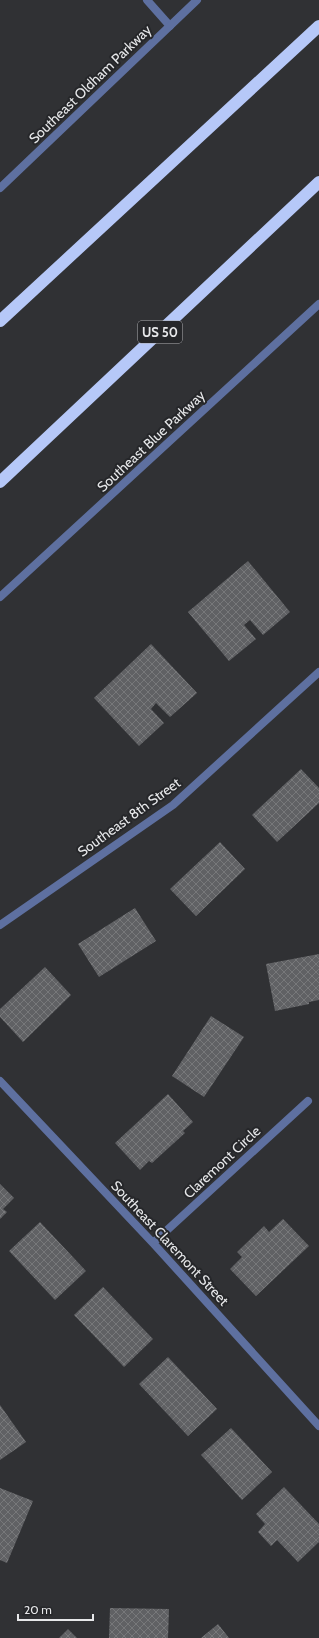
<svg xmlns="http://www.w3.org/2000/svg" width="319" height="1638" viewBox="0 0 319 1638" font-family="Cabin,sans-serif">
<defs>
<pattern id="building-cross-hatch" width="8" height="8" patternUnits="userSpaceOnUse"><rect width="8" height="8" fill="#606164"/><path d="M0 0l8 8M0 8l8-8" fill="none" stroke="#77787a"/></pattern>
</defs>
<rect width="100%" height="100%" fill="#303134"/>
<path fill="url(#building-cross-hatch)" d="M248,561L290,612L263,635L250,620L244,625L256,639L229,661L188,612Z
M151,644L197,693L170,717L156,703L151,709L164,723L139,746L94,698Z
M301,769L319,788V803L277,842L252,815Z
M220,842L245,869L196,916L170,889Z
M135,908L156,941L99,977L78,944Z
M319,954V1000L309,1002V1004L275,1011L266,964Z
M45,967L71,995L23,1042L0,1017V1009Z
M211,1016L244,1037L204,1097L172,1076Z
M168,1094L193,1122L183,1131L185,1133L152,1163L149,1161L140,1170L115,1143Z
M0,1184L14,1198L3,1209L7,1212L0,1219Z
M283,1219L309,1246L256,1296L230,1269L242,1257L237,1252L264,1226L269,1232Z
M40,1222L86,1271L55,1300L9,1251Z
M103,1287L153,1339L124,1367L74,1315Z
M168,1357L217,1409L188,1436L139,1384Z
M0,1405L26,1442L0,1460Z
M231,1428L272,1472L242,1500L201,1455Z
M284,1487L319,1524V1542L298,1562L277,1540L271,1546L258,1532L265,1524L256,1514Z
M0,1488L33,1501L7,1563L0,1560Z
M110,1608L169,1609L168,1638H109Z
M218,1624L229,1638H201Z
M68,1629L77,1638H59Z"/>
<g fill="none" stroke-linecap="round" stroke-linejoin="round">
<path stroke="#5e70a0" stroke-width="8" d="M147,0L170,26"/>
<path stroke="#5e70a0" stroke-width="8" d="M0,925L173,805L319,672
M0,1081L153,1243L319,1426
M153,1243L308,1101"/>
<path stroke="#5e70a0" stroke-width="8" d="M0,188L197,0
M0,597L319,304"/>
<path stroke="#b6c8f8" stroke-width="12" d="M0,321L319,26
M0,482L319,182"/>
</g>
<g text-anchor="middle" stroke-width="4" stroke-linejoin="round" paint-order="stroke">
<rect fill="#26272a" stroke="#adaeb0" stroke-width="1" x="138" y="321" width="44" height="22" rx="3"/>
<g font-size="13" font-weight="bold" fill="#e7e8ea">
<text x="160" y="337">US 50</text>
</g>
<g font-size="14" fill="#e7e8ea" stroke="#26272a">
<text transform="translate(90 84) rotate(-44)" y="5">Southeast Oldham Parkway</text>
<text transform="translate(151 441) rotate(-43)" y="5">Southeast Blue Parkway</text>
<text transform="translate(129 817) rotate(-36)" y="5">Southeast 8th Street</text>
<text transform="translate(222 1162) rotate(-43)" y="5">Claremont Circle</text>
<text transform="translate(170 1243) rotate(47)" y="5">Southeast Claremont Street</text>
</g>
</g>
<path d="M18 1614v6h75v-6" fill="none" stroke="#e7e8ea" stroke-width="2"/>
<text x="24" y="1614" font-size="12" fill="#e7e8ea" stroke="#26272a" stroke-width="3" paint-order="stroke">20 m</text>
</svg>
